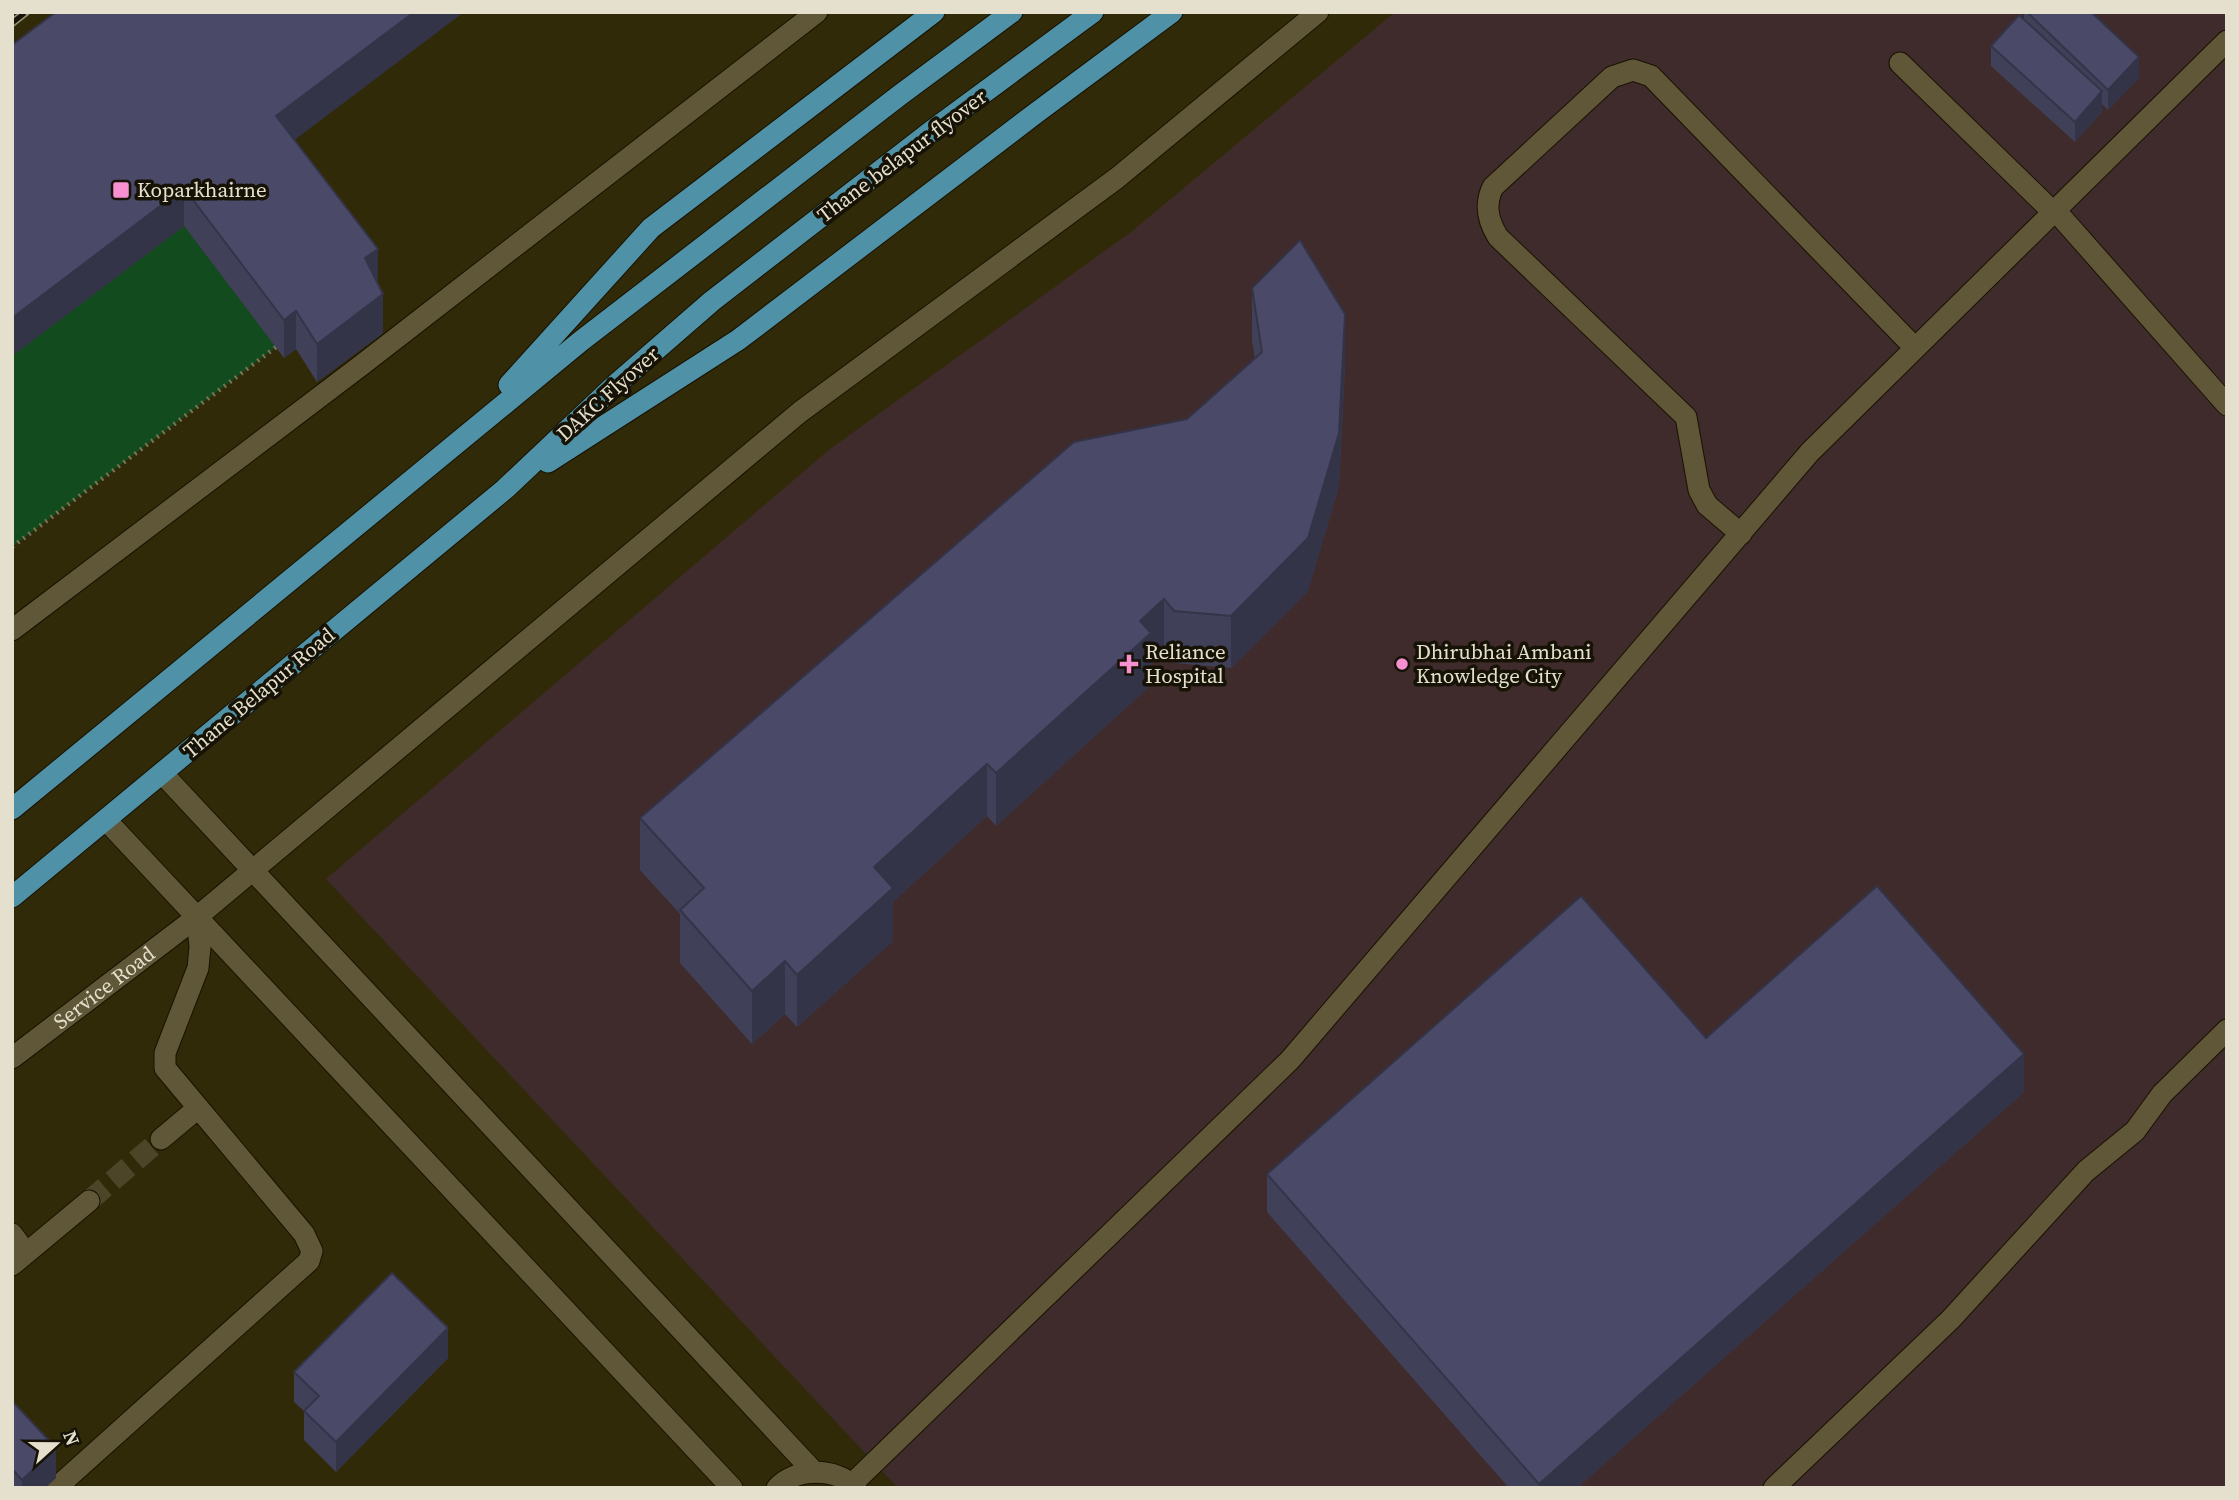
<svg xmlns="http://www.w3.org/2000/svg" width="2239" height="1500" viewBox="0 0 2239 1500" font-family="'Source Serif 4',serif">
<rect width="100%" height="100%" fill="#312a09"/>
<path fill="#3f2b2c" d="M1395,12H2227V1488H898L326,879L830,449L1131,232Z"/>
<path fill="#124b1d" d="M184,226L276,347L12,547V356Z"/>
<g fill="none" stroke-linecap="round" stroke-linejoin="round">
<path stroke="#4c4527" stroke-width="21" stroke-dasharray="21 10" stroke-linecap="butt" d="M89,1201L161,1139"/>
<defs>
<g id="minor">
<path d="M1900,63L2052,211L2055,210L2227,405"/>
<path d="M1741,534L1707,505L1699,490L1686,417L1498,237C1488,221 1484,205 1493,187L1612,77L1633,70L1651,76L1915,348"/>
<path d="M12,630L363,364L817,12"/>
<path d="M162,773L814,1472"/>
<path d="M106,820L732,1488"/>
<path id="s1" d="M12,1058L197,917L800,412L1117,178L1318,12"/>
<path d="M161,1139L198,1108"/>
<path d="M12,1234L26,1253"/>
<path d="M12,1265L89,1201"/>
<path d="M852,1484L1290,1060L1810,452L2227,41"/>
<path d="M56,1488L309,1261L312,1251L304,1234L165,1068V1053L198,968L200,947L197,917"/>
<path d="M777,1488C796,1467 836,1467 856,1488"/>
<path d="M1774,1488L1951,1319L2086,1171L2135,1131L2162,1094L2227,1030"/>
</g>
<path id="major" d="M509,385L651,228L934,12
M548,462L738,340L1036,113L1172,12
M12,809L581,341L900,95L1012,12
M12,897L505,489L613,387L712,301L929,133L1093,12"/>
</defs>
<use href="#minor" stroke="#181200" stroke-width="23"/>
<use href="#major" stroke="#181200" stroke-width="23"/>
<path stroke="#7a7358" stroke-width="4.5" stroke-dasharray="2 5" stroke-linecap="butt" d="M12,547L280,344"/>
<use href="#minor" stroke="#5f5737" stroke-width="21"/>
<use href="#major" stroke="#4f91a6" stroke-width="21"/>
<defs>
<path id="rail" d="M12,23L26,12"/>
</defs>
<use href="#rail" stroke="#969178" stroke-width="8"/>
<use href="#rail" stroke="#161206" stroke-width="5" stroke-dasharray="16" stroke-linecap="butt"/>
</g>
<path fill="#404059" d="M2024,12H2091L2139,78L2108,110L2102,104V112L2075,142L1991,66V46L2024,20Z
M12,45L295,140L378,283L383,333L317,382L296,349L284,358L184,226L12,356Z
M1252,288L1345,366L1339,486L1308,591L1231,668L1174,663L1164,652L1151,664V685L996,826L987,816L893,902V941L797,1027L785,1014L752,1044L680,963V914L640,870V818L1187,419L1255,359L1252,341Z
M1706,1038L2024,1092L1577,1488H1509L1267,1212V1174Z
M448,1358L336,1472L304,1440V1411L294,1402V1372Z
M12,1401L56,1478L45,1488H12Z"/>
<path fill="#343449" d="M414,12H464L276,154V116Z
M2139,57V78L2108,110V90Z
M2102,91V112L2075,142V122Z
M184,188V226L12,356V318Z
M378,249V287L365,258Z
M383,294V333L317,382V344Z
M296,311V349L284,358V320Z
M1345,314V366L1339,486L1308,591L1231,668V616Z
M1164,599V652L1151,664V685L996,826V773L1140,621Z
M987,764V816L893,902V941L797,1027V975L874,867Z
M785,961V1014L752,1044V991Z
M2024,1054V1092L1577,1488H1539V1484Z
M448,1328V1358L336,1472V1442Z
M56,1448V1478L45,1488H22V1480Z"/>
<path fill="#4a4a68" stroke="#343449" stroke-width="2" d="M56,12H414L276,116L378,249L365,258L383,294L317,344L296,311L284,320L184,188L12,318V45Z
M2027,12H2091L2139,57L2108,90Z
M2019,15L2102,91L2075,122L1991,46Z
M1300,240L1345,314L1339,433L1308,538L1231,616L1174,611L1164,599L1140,621L1151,633L996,773L987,764L874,867L893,888L797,975L785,961L752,991L680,910L704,888L640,818L1074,442L1187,419L1262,352L1252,288Z
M1877,886L2024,1054L1539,1484L1267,1174L1581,896L1706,1038Z
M392,1273L448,1328L336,1442L304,1411L319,1396L294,1372Z
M12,1401L56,1448L22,1480L12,1469Z"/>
<g fill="#f690d1" stroke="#161206" stroke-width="2.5">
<rect x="112" y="181" width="18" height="18" rx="3.5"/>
<path d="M1125.5 653.5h7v7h7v7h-7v7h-7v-7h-7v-7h7z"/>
<circle cx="1402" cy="664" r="7"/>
</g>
<g text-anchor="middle" stroke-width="7" stroke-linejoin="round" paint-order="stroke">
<g font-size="21" fill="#e5e0ce" stroke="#161206">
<text transform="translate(902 156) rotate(-37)" y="7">Thane belapur flyover</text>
<text transform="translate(608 394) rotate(-42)" y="7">DAKC Flyover</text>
<text transform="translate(259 693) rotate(-40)" y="7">Thane Belapur Road</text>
<text dy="7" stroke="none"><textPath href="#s1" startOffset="116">Service Road</textPath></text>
</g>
<g font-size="21" fill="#e5e0ce" stroke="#161206" text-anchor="start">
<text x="137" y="197">Koparkhairne</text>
<text x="1145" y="659">Reliance<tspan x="1145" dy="24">Hospital</tspan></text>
<text x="1416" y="659">Dhirubhai Ambani<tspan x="1416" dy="24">Knowledge City</tspan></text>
</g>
</g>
<rect width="2239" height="1500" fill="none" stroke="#e5e0ce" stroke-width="28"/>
<g transform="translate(56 1444) rotate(69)" stroke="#161206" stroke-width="5" paint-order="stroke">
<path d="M0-5L12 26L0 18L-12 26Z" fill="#e5e0ce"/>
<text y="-10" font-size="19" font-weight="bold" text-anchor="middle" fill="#e5e0ce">N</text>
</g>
</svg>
